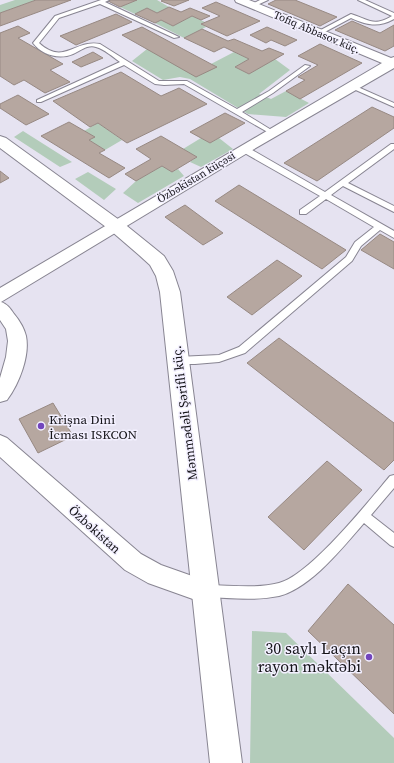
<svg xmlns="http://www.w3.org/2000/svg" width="394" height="763" viewBox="0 0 394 763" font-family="'Source Serif 4',serif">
<rect width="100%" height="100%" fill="#e6e3f1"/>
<path fill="#b3ccba" d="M15,0H36L0,13V5Z
M137,0H157L169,7L157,13L147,8L135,14L120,7Z
M192,16L205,22L201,24L206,27L184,38L155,23L161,20L173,26Z
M147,49L217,67L211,64L234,52L249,59L235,67L249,74L275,59L290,70L259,94L271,99L286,91L309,103L286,117L248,114L190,79L180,77L163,80L132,61Z
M98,123L122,140L105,150L89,140L94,137L84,131Z
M23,131L72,162L60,167L14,137Z
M201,138L210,143L219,138L233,149L201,167L190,162L197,157L183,149Z
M162,166L172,172L178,169L184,176L138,203L123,193L136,181Z
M88,172L116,189L104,200L75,179Z
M252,631L286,633L394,738V763H250Z"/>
<path fill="#b6a7a0" stroke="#978983" d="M36,0H71L0,26V13Z
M111,0H137L120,7L108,1Z
M163,0H189L174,6L161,1Z
M276,0H295L337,17L320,26L268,4Z
M216,2L260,21L227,36L201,24L220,16L202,8Z
M169,7L181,12L190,8L210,16L201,20L192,16L173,26L161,20L155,23L135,14L147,8L157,13Z
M116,14L132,22L76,45L60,36Z
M352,21L380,33L394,25V46L385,51L335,30Z
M18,26L30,33L18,38L63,64L50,70L70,82L45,93L24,80L14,85L0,76V33Z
M142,27L211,64L217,67L196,77L122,35Z
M267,27L297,40L285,46L271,40L266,43L250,35Z
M202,29L228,41L234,39L262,51L269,48L284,54L249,74L235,67L249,59L224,47L214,52L184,38Z
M320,44L362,63L300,99L286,91L305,80L298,77L318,65L298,56Z
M93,52L103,58L81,67L72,62Z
M121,72L161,96L179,88L207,104L127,143L98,123L90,127L53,101Z
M18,95L49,114L26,125L0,108V104Z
M372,107L394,117V128L317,181L284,163Z
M225,113L245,123L210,143L190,132Z
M69,122L95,137L89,140L105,150L99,153L125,168L109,178L41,136Z
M161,136L197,157L172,172L162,166L136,181L125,174L151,159L136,149Z
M0,171L9,178L0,183Z
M239,185L346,250L322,269L215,201Z
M185,205L223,233L203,245L165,217Z
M380,234L394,242V269L361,250Z
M277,260L302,276L252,315L227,297Z
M279,338L394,423V460L384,470L247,363Z
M53,403L73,436L38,453L19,419Z
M327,461L362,490L304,550L268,517Z
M348,584L394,625V714L308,631Z"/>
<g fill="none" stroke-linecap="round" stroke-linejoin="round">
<defs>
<path id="lane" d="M101,0H109L105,2L179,37L174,38L100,4L59,18L39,43C64,66 75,39 100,44L159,81H187L237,109L269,91L305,65L310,66L273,93L242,112L273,131L275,132L271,134L184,84L164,85L155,84L124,65L41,102H37V100L120,62C113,57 104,49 96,47C88,44 80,51 73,54C59,60 42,55 33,43L55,16Z
M260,0H268L255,6L250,5Z
M358,0H365L394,13V19C378,28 367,25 351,18L321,34H317V32L351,14C370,20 373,27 392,16Z
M351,84L394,103V107L349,87L348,86Z
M391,144H394V149L348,183L394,206V212L343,186L331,195L394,231V238L380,230L361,246L352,261L245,353L219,362L195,364H175L173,361L175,358L178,357L219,355L239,347L346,257L355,242L374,227L326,199L306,214H300V210L320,196L241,151V147H247L325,192Z
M394,475V488L371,515L394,533V547L390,545L364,523C343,547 311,588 279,596C255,601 230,598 206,597L202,595L200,591L202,587L206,585C230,585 256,589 279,583C310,575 368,502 390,476Z"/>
<path id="street" d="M235,0H249L391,58L394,57V68L249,152L1,302C7,304 10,308 14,314C19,320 24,328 26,336C30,356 19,384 7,400L0,402V378L6,357L8,341L6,329L0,320V288L382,63L236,2Z
M0,435L7,438L141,554L161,565L212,583L216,591L212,599L204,603L148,583L125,570L0,457Z"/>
<path id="secondary" d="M0,136L6,138L122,222L153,247L164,256L173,271L180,292L242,763H210L160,292L156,276L150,265L139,255L110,230L0,148Z"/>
</defs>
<use href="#lane" stroke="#888592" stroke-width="2"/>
<use href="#street" stroke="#888592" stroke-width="2"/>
<use href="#secondary" stroke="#888592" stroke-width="2"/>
<use href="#lane" fill="#fff" fill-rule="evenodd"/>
<use href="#street" fill="#fff" fill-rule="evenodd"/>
<use href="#secondary" fill="#fff" fill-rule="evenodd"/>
</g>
<g fill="#7245bd" stroke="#f3f0ff" stroke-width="1.5">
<circle cx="41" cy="426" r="4"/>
<circle cx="369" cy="657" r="4"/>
</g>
<g text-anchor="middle" stroke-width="3" stroke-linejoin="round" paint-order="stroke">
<g font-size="11" fill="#151419" stroke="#f3f0ff">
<text transform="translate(317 32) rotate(23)" y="4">Tofiq Abbasov küç.</text>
<text transform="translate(196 177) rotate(-31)" y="4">Özbəkistan küçəsi</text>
</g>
<g font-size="13" fill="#151419" stroke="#f3f0ff">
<text transform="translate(184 413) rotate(-97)" y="5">Məmmədəli Şərifli küç.</text>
<text transform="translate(95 529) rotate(42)" y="5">Özbəkistan</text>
</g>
<g font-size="13" fill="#151419" stroke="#f3f0ff" text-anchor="start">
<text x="49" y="424">Krişna Dini<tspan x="49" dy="15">İcması ISKCON</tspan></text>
</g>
<g font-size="16" fill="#151419" stroke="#f3f0ff" text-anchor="end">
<text x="361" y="654">30 saylı Laçın<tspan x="361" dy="18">rayon məktəbi</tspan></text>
</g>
</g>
</svg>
